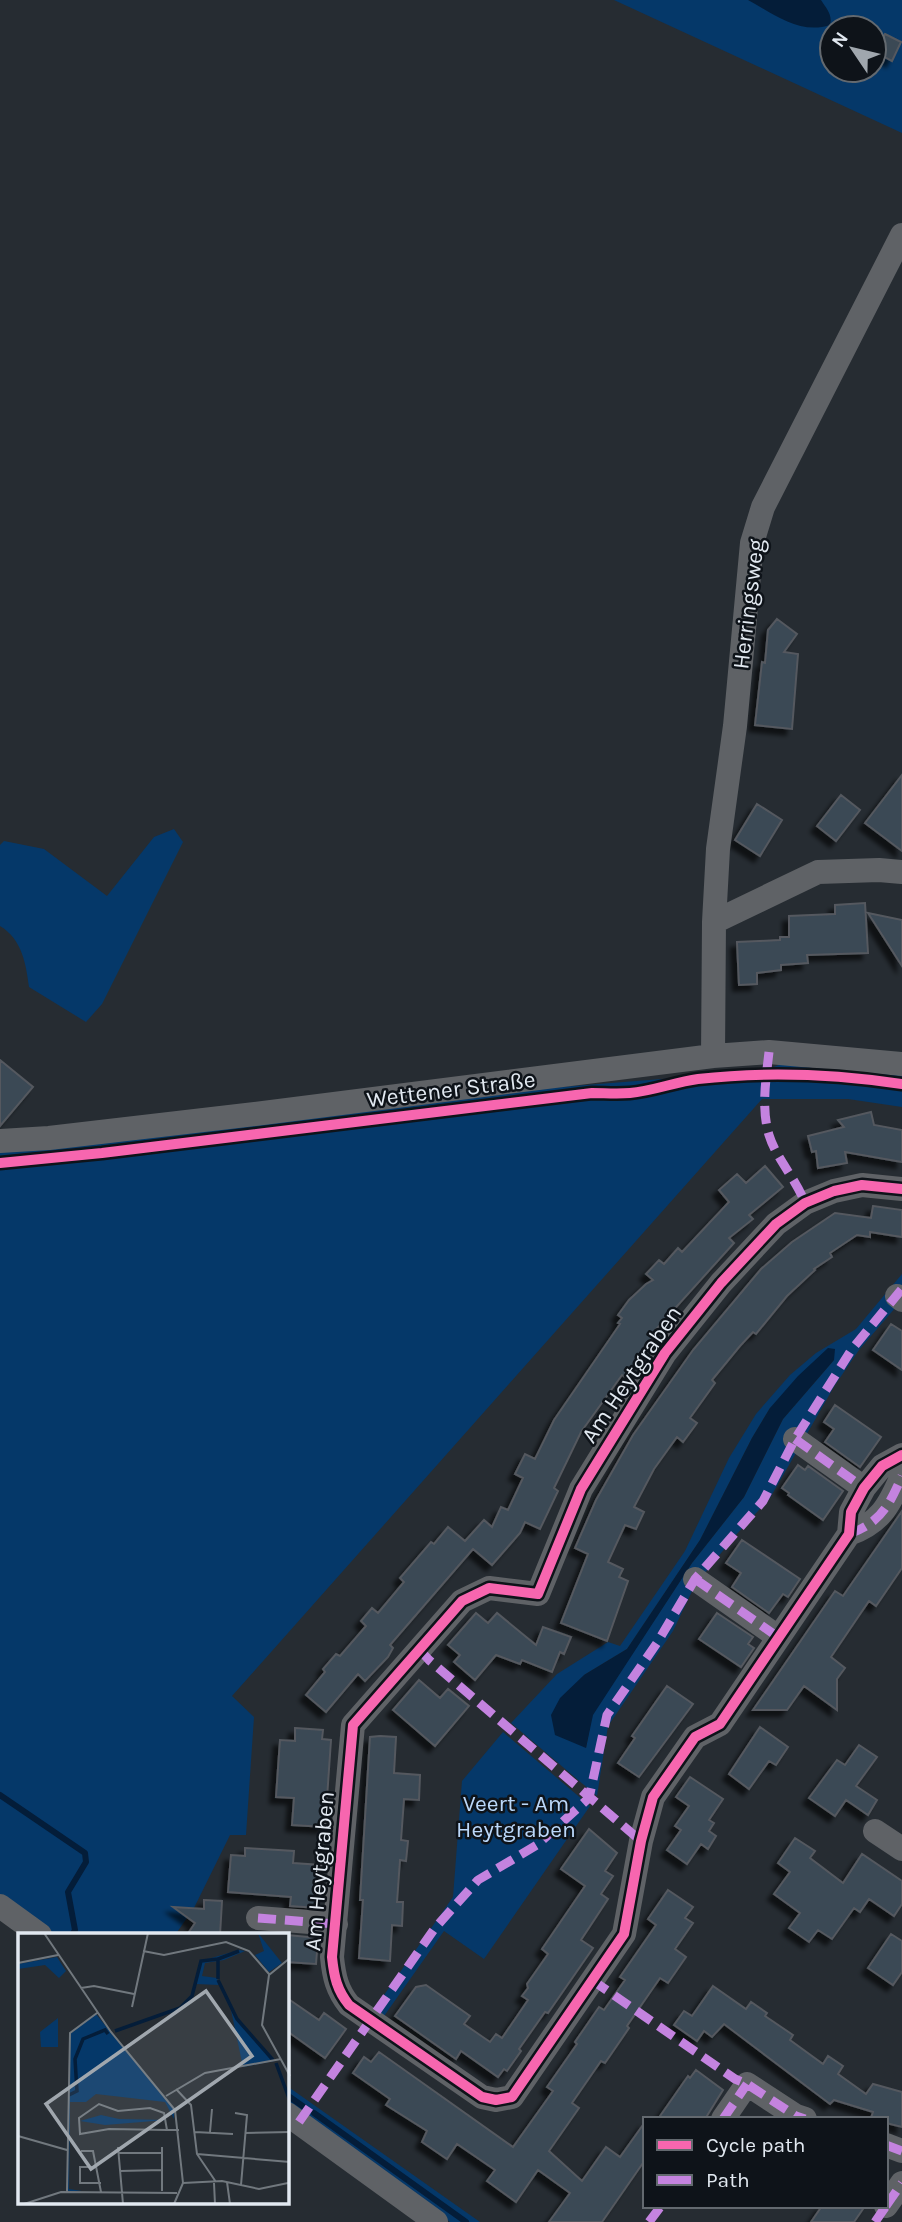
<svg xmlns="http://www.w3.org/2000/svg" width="902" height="2222" viewBox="0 0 902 2222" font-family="Karla,sans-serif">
<defs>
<filter id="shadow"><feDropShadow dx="-6" dy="6" stdDeviation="2" flood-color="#0009"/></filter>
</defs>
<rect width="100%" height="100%" fill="#262c32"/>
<path fill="#053869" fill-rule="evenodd" d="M614,0H902V133ZM832,28H874V70H832Z
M174,829L183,842L102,1004L86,1022L29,987C26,964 22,939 0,926V845L4,841L44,849L107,896L154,837Z
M790,1061L902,1075V1107L848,1099H762L232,1696L254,1717L246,1835H230L194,1908L175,1935H54L0,1895V1132L762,1071Z
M902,1274V1300L859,1350L835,1385L770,1498L735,1536L695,1585L673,1631L608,1726L597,1796L511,1723L557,1674L608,1642L620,1646L685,1551L729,1458L756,1414L790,1375L816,1353L856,1329ZM834,1360L783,1419L744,1497L692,1563L592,1715L586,1748L584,1675L627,1649L700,1540L752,1438L770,1408Z
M503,1732L590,1806L484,1959L444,1931L382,2019L372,2012L453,1897L462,1781Z
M287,2086L480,2222H450L287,2104Z"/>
<path fill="#041d39" d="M748,0H821C826,8 833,15 830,25C800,35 774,14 748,0Z
M828,1348L835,1349L834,1360L783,1419L744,1497L692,1563L593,1715L586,1748L555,1735L551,1715L560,1698L584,1675L627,1649L700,1540L752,1438L770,1408L798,1376Z"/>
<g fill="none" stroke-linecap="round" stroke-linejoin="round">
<path stroke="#041d39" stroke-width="6" d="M0,1795L85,1853L86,1862L68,1892L75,1930L72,1935
M287,2095L304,2107
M314,2113L466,2222"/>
</g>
<path fill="#3a4855" stroke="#54595f" stroke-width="2" filter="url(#shadow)" d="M885,34L901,42L892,61L876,52Z
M777,619L797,634L784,652L798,654L792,729L755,725L762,662L765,663L768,630Z
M902,775V851L865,823Z
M841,795L860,810L836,841L817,826Z
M757,804L782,820L760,856L735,840Z
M865,903L868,953L807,955L808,963L781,965V970L757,973V984L739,985L737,942L780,940V937H789V916L835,914V905Z
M868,913L902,920V966Z
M0,1060L33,1087L0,1126Z
M871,1112L874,1125L902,1130V1162L845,1152L847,1163L818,1168L816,1151L812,1152L808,1136L844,1127L838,1120Z
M765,1166L783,1187L749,1215L753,1219L729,1238L734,1243L650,1336L653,1338L625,1377L622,1375L581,1432L554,1488L558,1491L540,1529L525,1522L520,1533L492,1565L473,1549L390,1645L393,1648L388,1657L365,1681L358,1674L326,1712L306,1695L325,1672L323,1669L336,1654L340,1656L366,1626L361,1621L372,1608L378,1613L404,1582L400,1578L431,1542L434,1544L448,1527L465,1541L484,1520L492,1527L501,1507L508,1510L523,1478L515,1474L525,1454L535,1459L554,1420L620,1324L618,1323L622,1318L618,1315L629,1300L646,1284L653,1280L646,1274L659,1260L664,1264L678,1248L682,1252L729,1202L719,1190L737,1174L746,1183Z
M873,1206L902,1210V1237L870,1232V1237L857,1235L830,1253L832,1257L814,1269L815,1270L787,1296L756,1334L753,1332L740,1346L712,1380L715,1383L690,1418L697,1423L683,1442L677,1437L654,1469L634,1507L644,1512L636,1529L625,1525L608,1562L623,1569L619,1577L628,1581L607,1641L561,1623L588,1554L575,1548L596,1500L633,1435L693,1350L761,1269L792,1242L835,1213L871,1218Z
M891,1324L902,1331V1370L873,1350Z
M835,1405L881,1437L860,1467L825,1442L834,1429L824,1422Z
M798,1465L805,1470L808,1466L843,1491L823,1520L788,1495L789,1493L782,1488Z
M902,1511V1568L876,1606L869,1601L831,1657L845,1668L837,1679V1710L804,1686L787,1710H753L835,1591L843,1596Z
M742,1540L800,1579L788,1597L783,1594L769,1613L732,1587L741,1573L726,1563Z
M476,1613L488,1623L497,1613L536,1645L543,1627L571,1637L564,1654L560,1652L552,1672L522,1660L520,1664L496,1655L475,1680L454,1662L460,1655L448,1645Z
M717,1613L753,1637L748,1644L754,1648L741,1667L699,1639Z
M419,1680L440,1698L448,1689L469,1706L435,1746L393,1710Z
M667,1686L693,1704L639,1777L618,1763L635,1738L632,1736Z
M760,1727L788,1747L776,1765L769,1761L749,1789L729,1774Z
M295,1728L323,1730L322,1739L331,1740L325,1827L292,1825L294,1798L276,1797L280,1740L295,1741Z
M380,1736L396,1737L394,1773L420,1775L419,1800L404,1799L401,1840L408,1841L406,1861L400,1860L397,1902H403L402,1926L392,1925L390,1961L359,1958L363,1900H360L370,1737Z
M859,1745L877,1757L856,1786L877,1800L868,1815L846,1800L835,1816L809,1798L837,1760L845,1765Z
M690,1777L723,1799L709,1820L714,1823L709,1831L716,1836L708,1849L701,1844L687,1864L667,1850L681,1830L675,1826L689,1806L676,1797Z
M589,1829L617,1853L605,1871L613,1876L601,1894L608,1899L581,1940L593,1948L548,2013L545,2012L519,2049L521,2051L507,2071L504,2069L498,2077L461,2051L456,2059L395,2016L416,1987L426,1985L470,2016L464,2024L490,2042L496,2034L502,2038L528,2000L522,1996L528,1988L527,1984L548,1954L542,1949L585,1886L561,1869Z
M795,1838L815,1851L810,1858L843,1883L862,1854L902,1881V1904L894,1916L869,1899L860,1912L854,1908L832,1939L818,1930L809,1942L789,1928L800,1913L774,1894L790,1872L778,1863Z
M245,1848L294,1851L293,1863L321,1865L320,1898H318V1908L290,1906L291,1897L228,1892L231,1855L245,1856Z
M668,1890L693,1907L685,1918L693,1923L675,1949L686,1957L668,1983L660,1978L627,2026L629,2028L605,2063L601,2061L572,2103L579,2108L549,2151L582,2181L606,2147L620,2157L645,2122V2160L602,2222H549L570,2193L538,2170L516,2202L487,2181L495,2170L457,2144L447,2159L422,2142L427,2131L386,2105L390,2099L353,2073L364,2057L371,2062L379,2052L513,2147L553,2091L547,2087L577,2044L575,2042L599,2007L604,2010L625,1980L620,1977L656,1925L648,1919Z
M204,1900L222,1901L220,1935H187L195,1923L173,1907L204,1909Z
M891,1934L902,1941V1972L893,1985L868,1968Z
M287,1935L318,1938L316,1964L287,1962Z
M713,1986L746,2009L751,2002L767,2013L765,2016L793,2035L790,2040L823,2064L828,2056L843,2066L838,2074L866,2094L873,2084L902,2092V2127L886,2123V2119L871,2118L873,2112L834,2100L830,2104L724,2024L712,2037L704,2031L697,2041L674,2025L684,2011L692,2016Z
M287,1998L319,2020L324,2013L346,2029L325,2058L287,2031Z
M696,2070L723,2090L705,2119H658L688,2076L690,2078Z
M822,2206H865L854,2222H811Z"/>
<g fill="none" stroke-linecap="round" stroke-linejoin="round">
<path stroke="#5f6266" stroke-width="24" d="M714,922L818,872L879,870L902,872
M713,1056L714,922L718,849L735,726L752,543L763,507L902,235
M0,1141L49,1138L255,1114L713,1056L769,1052L902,1064
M902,1189L862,1185L834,1191L805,1203L776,1224L721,1283L665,1353L581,1489L538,1594L489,1588L462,1601L353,1725L332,1957C334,1977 337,1990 349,2005L482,2097L496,2100L512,2097L624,1934L641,1841L653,1797L695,1737L720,1724L849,1534L851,1512L864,1488L882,1466L902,1455
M897,1296L902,1300
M795,1439L864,1488
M849,1534C880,1523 889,1506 902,1476
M695,1579L778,1637
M875,1831L902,1849
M0,1906L40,1935
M258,1918L336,1924
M287,2114L436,2222
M723,2119L747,2084L796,2116L805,2119
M886,2145L902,2151
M886,2206L902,2183"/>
<path stroke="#c483df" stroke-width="9" stroke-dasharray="18 9" stroke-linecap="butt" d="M769,1052C766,1079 761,1108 769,1135C776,1158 796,1179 805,1203
M795,1439L864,1488
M849,1534C880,1523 889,1506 902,1476
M695,1579L778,1637
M419,1649L429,1660L641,1841
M258,1918L336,1924
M592,1980L735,2079L747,2084L796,2116L805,2119
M723,2119L747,2084
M299,2122L435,1928L478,1880L537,1845L589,1798L607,1715L657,1643L695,1579L763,1501L795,1439L852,1349L902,1289
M886,2145L902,2151
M886,2206L902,2183
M649,2222L661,2206
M875,2222L886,2206"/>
<defs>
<path id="cycleway" d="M0,1163L102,1153L592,1093C604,1093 617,1094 630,1093C653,1091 675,1082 698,1079C767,1071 834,1074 902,1084
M902,1189L862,1185L834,1191L805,1203L776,1224L721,1283L665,1353L581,1489L538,1594L489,1588L462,1601L353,1725L332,1957C334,1977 337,1990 349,2005L482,2097L496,2100L512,2097L624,1934L641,1841L653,1797L695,1737L720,1724L849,1534L851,1512L864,1488L882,1466L902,1455"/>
</defs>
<use href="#cycleway" stroke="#0e1319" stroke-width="15"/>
<use href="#cycleway" stroke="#f766af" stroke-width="10"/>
</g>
<g text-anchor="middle" stroke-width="5" stroke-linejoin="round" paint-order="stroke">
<g font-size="23" fill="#e2e9f1" stroke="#0e1319">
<text transform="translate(748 604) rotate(-83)" y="8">Herringsweg</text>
<text transform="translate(451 1089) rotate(-7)" y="8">Wettener Straße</text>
<text transform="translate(631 1374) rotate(-56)" y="8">Am Heytgraben</text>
<text transform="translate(319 1871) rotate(-85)" y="8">Am Heytgraben</text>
</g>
<g font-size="23" fill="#bbd8fa" stroke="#0e1319">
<text x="516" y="1811">Veert - Am<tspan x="516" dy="26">Heytgraben</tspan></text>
</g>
</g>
<g transform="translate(18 1933)">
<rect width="271" height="271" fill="#262c32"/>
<path d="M240,0L264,30L251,39L237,22L246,18ZM221,17L227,18L206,27L187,30L184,43L199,45L201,52L178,51L183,28ZM39,24L48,38L41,45L27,32L0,36V31ZM213,77L216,82L256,128L225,134ZM78,81L156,177V186L147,169L78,161L68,169H52L51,256L64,258H50L52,101ZM40,85V114H23L22,99ZM83,182L101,186L148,187L87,192L62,188Z" fill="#053869"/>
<path fill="none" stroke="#041d39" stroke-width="3.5" d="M200,46V26L221,18M200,47L219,86L255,127M97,98L162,75L174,63L183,28L200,26M258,130L272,168M51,162L59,158L57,126L65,106L87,97L90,101"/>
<path fill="none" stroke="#71787e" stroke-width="2" d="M26,0L93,99L157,177L165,250M125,18L146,22L208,9L231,18L251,41M272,25L251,42L244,92L272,143M0,30L40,22M63,55L76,53L116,61M114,74L130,0M158,156L173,172L179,221L198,249M148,163L187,140L263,126M217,180L229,182L223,252M149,197L91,196L62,201L61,185L81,171L100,178L132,175L146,180L149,197H161M177,199L215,201M192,199L194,176M227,200L272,199M0,203L49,217M100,214L105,271M63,218H75L83,259M100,220H144M179,221L272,229M79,234H62V250H83M102,238L144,237M209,249L212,271M165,250L204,248L241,256L270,250M196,250L197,271M144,258V214M49,259L52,100L79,80M6,271L43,259L159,260M156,271L165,250"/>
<path fill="#a0a7ae" fill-opacity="0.15" stroke="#a0a7ae" stroke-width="3.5" d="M188,58L234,123L73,236L28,171Z"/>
<rect width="271" height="271" fill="none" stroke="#e2e9f1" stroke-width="3.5"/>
</g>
<rect x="643" y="2117" width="245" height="91" fill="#0e1319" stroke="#63696f" stroke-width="2"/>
<rect x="657" y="2140" width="35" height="10" fill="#f766af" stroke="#63696f" stroke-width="2"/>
<text x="706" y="2152" font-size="21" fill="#e2e9f1">Cycle path</text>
<rect x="657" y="2175" width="35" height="10" fill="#c483df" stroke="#63696f" stroke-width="2"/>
<text x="706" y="2187" font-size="21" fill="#e2e9f1">Path</text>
<g transform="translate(853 49) rotate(305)"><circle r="33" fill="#0e1319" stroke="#63696f" stroke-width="2"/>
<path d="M0-5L12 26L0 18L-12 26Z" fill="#a0a7ae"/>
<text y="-10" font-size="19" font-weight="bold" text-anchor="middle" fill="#e2e9f1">N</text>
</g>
</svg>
